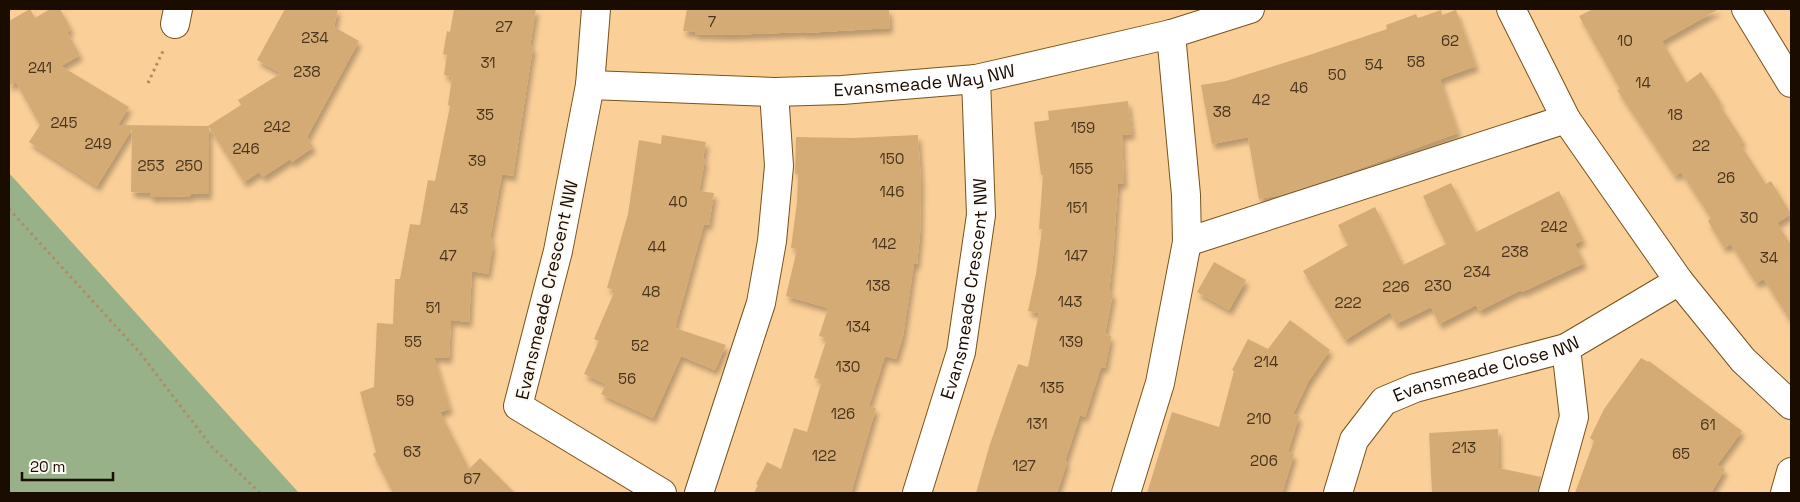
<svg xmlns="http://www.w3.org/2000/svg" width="1800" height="502" viewBox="0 0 1800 502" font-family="'Space Grotesk',sans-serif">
<defs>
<filter id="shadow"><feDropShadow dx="3" dy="5.5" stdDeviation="2.5" flood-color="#0004"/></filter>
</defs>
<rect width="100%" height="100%" fill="#fbcf98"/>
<path fill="#99b189" d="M9,173L299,493H9Z"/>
<path fill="#d5ab74" filter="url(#shadow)" d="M30,9L35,18L50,9H60L71,29L67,32L80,55L61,66L129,107L118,125L208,126L241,105L238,100L281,73L257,60L285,9H338L334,27L359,41L307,137L313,147L292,162L290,159L263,177L259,172L244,182L209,127V194H191V196L150,197V193L131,192L132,129L97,186L29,142L40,125L16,82L9,86V21Z
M454,9H536L530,46L533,47L513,176L502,174L490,238L492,239L491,245H493L488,274L472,271L469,322L451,320L449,358L434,357L450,409L440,412L469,469L480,458L515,493H393L373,454L376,452L360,392L374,387L377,323L393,324L395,279H400L410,224L420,225L428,180L435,181L450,106L448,105L452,77L444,75L447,55L443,54L447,31L450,32Z
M687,9H889L890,28L804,33V32L728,35L695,34V32L683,31Z
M1593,9H1719L1662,41L1686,83L1701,72L1721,103L1719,104L1743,141L1740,144L1766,184L1771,181L1791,214L1777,223L1791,245V322L1764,279L1756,283L1731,244L1724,248L1708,221L1711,218L1681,172L1675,176L1617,90L1620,89L1579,16Z
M1441,10L1442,15L1456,10L1476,66L1440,79L1458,133L1336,177L1281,195L1259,199L1248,137L1212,144L1201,85L1226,81L1306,56L1387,29L1386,25L1416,14L1418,18Z
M1128,101L1132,134L1122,135L1124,183L1118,184L1113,256L1109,292L1113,293L1105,334L1111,336L1105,368L1101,367L1085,417L1080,415L1065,461L1067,462L1057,493H976L990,444L1018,364L1028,367L1039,313L1028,311L1036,274L1042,229H1039L1043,175H1041L1034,122L1049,120L1048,111Z
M662,135L706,142L703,159L705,160L699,191L714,193L709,225L704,224L675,328L726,345L715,370L681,356L653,418L601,394L606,384L584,374L599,341L594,339L615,290L607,288L628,214L639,140L661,144Z
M918,135L921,183L920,234L917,264H914L903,336L896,359L885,356L869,406L876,408L851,493H754L758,485L756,484L767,462L781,469L794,428L807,432L822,380L814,378L827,338L819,336L828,308L786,296L797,249L791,248L797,202L798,174H795L796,137L852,138Z
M1451,183L1476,232L1559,191L1583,240L1575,244L1584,263L1522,292L1521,290L1479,311L1476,305L1439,324L1431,307L1396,324L1390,312L1345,340L1303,271L1348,245L1338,225L1375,207L1403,265L1446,244L1423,196Z
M1214,262L1246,280L1229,310L1197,292Z
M1290,320L1330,350L1308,382L1293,414L1299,416L1288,452L1294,454L1282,493H1147L1172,412L1219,427L1234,371L1232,370L1248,339L1268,349Z
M1641,358L1648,362L1649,361L1742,431L1717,465L1725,469L1711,493H1575L1594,441L1590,438L1604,409Z
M1498,429L1499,468L1541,477L1538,493H1432L1429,433Z"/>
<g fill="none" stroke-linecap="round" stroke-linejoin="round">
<defs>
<g id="minor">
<path d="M596,9L590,85L558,251L518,406L662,493"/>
<path d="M1511,9L1566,119L1679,281L1743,360L1791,405"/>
<path d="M1746,9L1791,83"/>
<path d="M175,24L178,9"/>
<path id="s1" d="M590,85L774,92L842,90L976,79L1171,34L1250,9"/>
<path d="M1187,242L1566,119"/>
<path d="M699,493L761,303L772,241L779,166L774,92"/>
<path id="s2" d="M917,493L961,352L981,215L976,79"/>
<path d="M1126,493L1160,383L1187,242L1186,195L1171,34"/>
<path id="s3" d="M1338,493L1354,440L1384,401L1415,388L1566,348L1679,281"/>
<path d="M1553,493L1574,417L1566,348"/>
<path d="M1785,493L1791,472"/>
</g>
</defs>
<use href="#minor" stroke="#78531b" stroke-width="30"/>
<path stroke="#ae8c63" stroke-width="3" stroke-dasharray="2.5 4" stroke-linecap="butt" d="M148,83L164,49
M9,209L140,353L211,446L260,493"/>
<use href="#minor" stroke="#fff" stroke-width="28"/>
</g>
<g text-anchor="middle" stroke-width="4" stroke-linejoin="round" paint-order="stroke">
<g font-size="15" fill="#4a341d">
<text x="712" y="27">7</text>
<text x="504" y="32">27</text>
<text x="315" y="43">234</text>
<text x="1450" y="46">62</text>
<text x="1625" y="46">10</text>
<text x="1416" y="67">58</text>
<text x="488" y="68">31</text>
<text x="1374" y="70">54</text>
<text x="40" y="73">241</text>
<text x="307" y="77">238</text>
<text x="1337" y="80">50</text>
<text x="1643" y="88">14</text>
<text x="1299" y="93">46</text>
<text x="1261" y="105">42</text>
<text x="1222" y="117">38</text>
<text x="485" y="120">35</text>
<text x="1675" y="120">18</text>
<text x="64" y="128">245</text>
<text x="277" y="132">242</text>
<text x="1083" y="133">159</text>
<text x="98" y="149">249</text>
<text x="1701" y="151">22</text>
<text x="246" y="154">246</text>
<text x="892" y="164">150</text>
<text x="477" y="166">39</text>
<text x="151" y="171">253</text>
<text x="189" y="171">250</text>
<text x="1081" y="174">155</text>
<text x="1726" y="183">26</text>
<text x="892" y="197">146</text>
<text x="678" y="207">40</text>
<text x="1077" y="213">151</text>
<text x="459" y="214">43</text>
<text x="1749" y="223">30</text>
<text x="1554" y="232">242</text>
<text x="884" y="249">142</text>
<text x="657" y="252">44</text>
<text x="1515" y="257">238</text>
<text x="448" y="261">47</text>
<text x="1076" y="261">147</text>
<text x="1769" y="263">34</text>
<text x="1477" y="277">234</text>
<text x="878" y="291">138</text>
<text x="1438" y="291">230</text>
<text x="1396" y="292">226</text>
<text x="651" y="297">48</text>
<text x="1070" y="307">143</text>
<text x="1348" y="308">222</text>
<text x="433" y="313">51</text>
<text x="858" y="332">134</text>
<text x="413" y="347">55</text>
<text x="1071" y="347">139</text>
<text x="640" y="351">52</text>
<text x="1266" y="367">214</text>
<text x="848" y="372">130</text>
<text x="627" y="384">56</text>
<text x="1052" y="393">135</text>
<text x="405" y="406">59</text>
<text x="843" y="419">126</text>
<text x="1259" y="424">210</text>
<text x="1037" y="429">131</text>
<text x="1708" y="430">61</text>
<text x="1464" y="453">213</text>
<text x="412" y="457">63</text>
<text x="1681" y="459">65</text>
<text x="824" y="461">122</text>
<text x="1264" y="466">206</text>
<text x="1024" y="471">127</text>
<text x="472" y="484">67</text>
</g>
<g font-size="18" fill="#1b0c00" stroke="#fcf8f2">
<text dy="6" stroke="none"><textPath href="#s1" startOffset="335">Evansmeade Way NW</textPath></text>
<text dy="6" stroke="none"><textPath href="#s2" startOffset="211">Evansmeade Crescent NW</textPath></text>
<text transform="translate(547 290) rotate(-77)" y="6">Evansmeade Crescent NW</text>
<text dy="6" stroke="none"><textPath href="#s3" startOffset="212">Evansmeade Close NW</textPath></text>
</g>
</g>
<rect width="1800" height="502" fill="none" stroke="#1b0c00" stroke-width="20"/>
<path d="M22 472v8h91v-8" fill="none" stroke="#1b0c00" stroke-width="2.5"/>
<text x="30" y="472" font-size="15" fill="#1b0c00" stroke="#fcf8f2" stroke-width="4" paint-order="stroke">20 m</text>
</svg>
